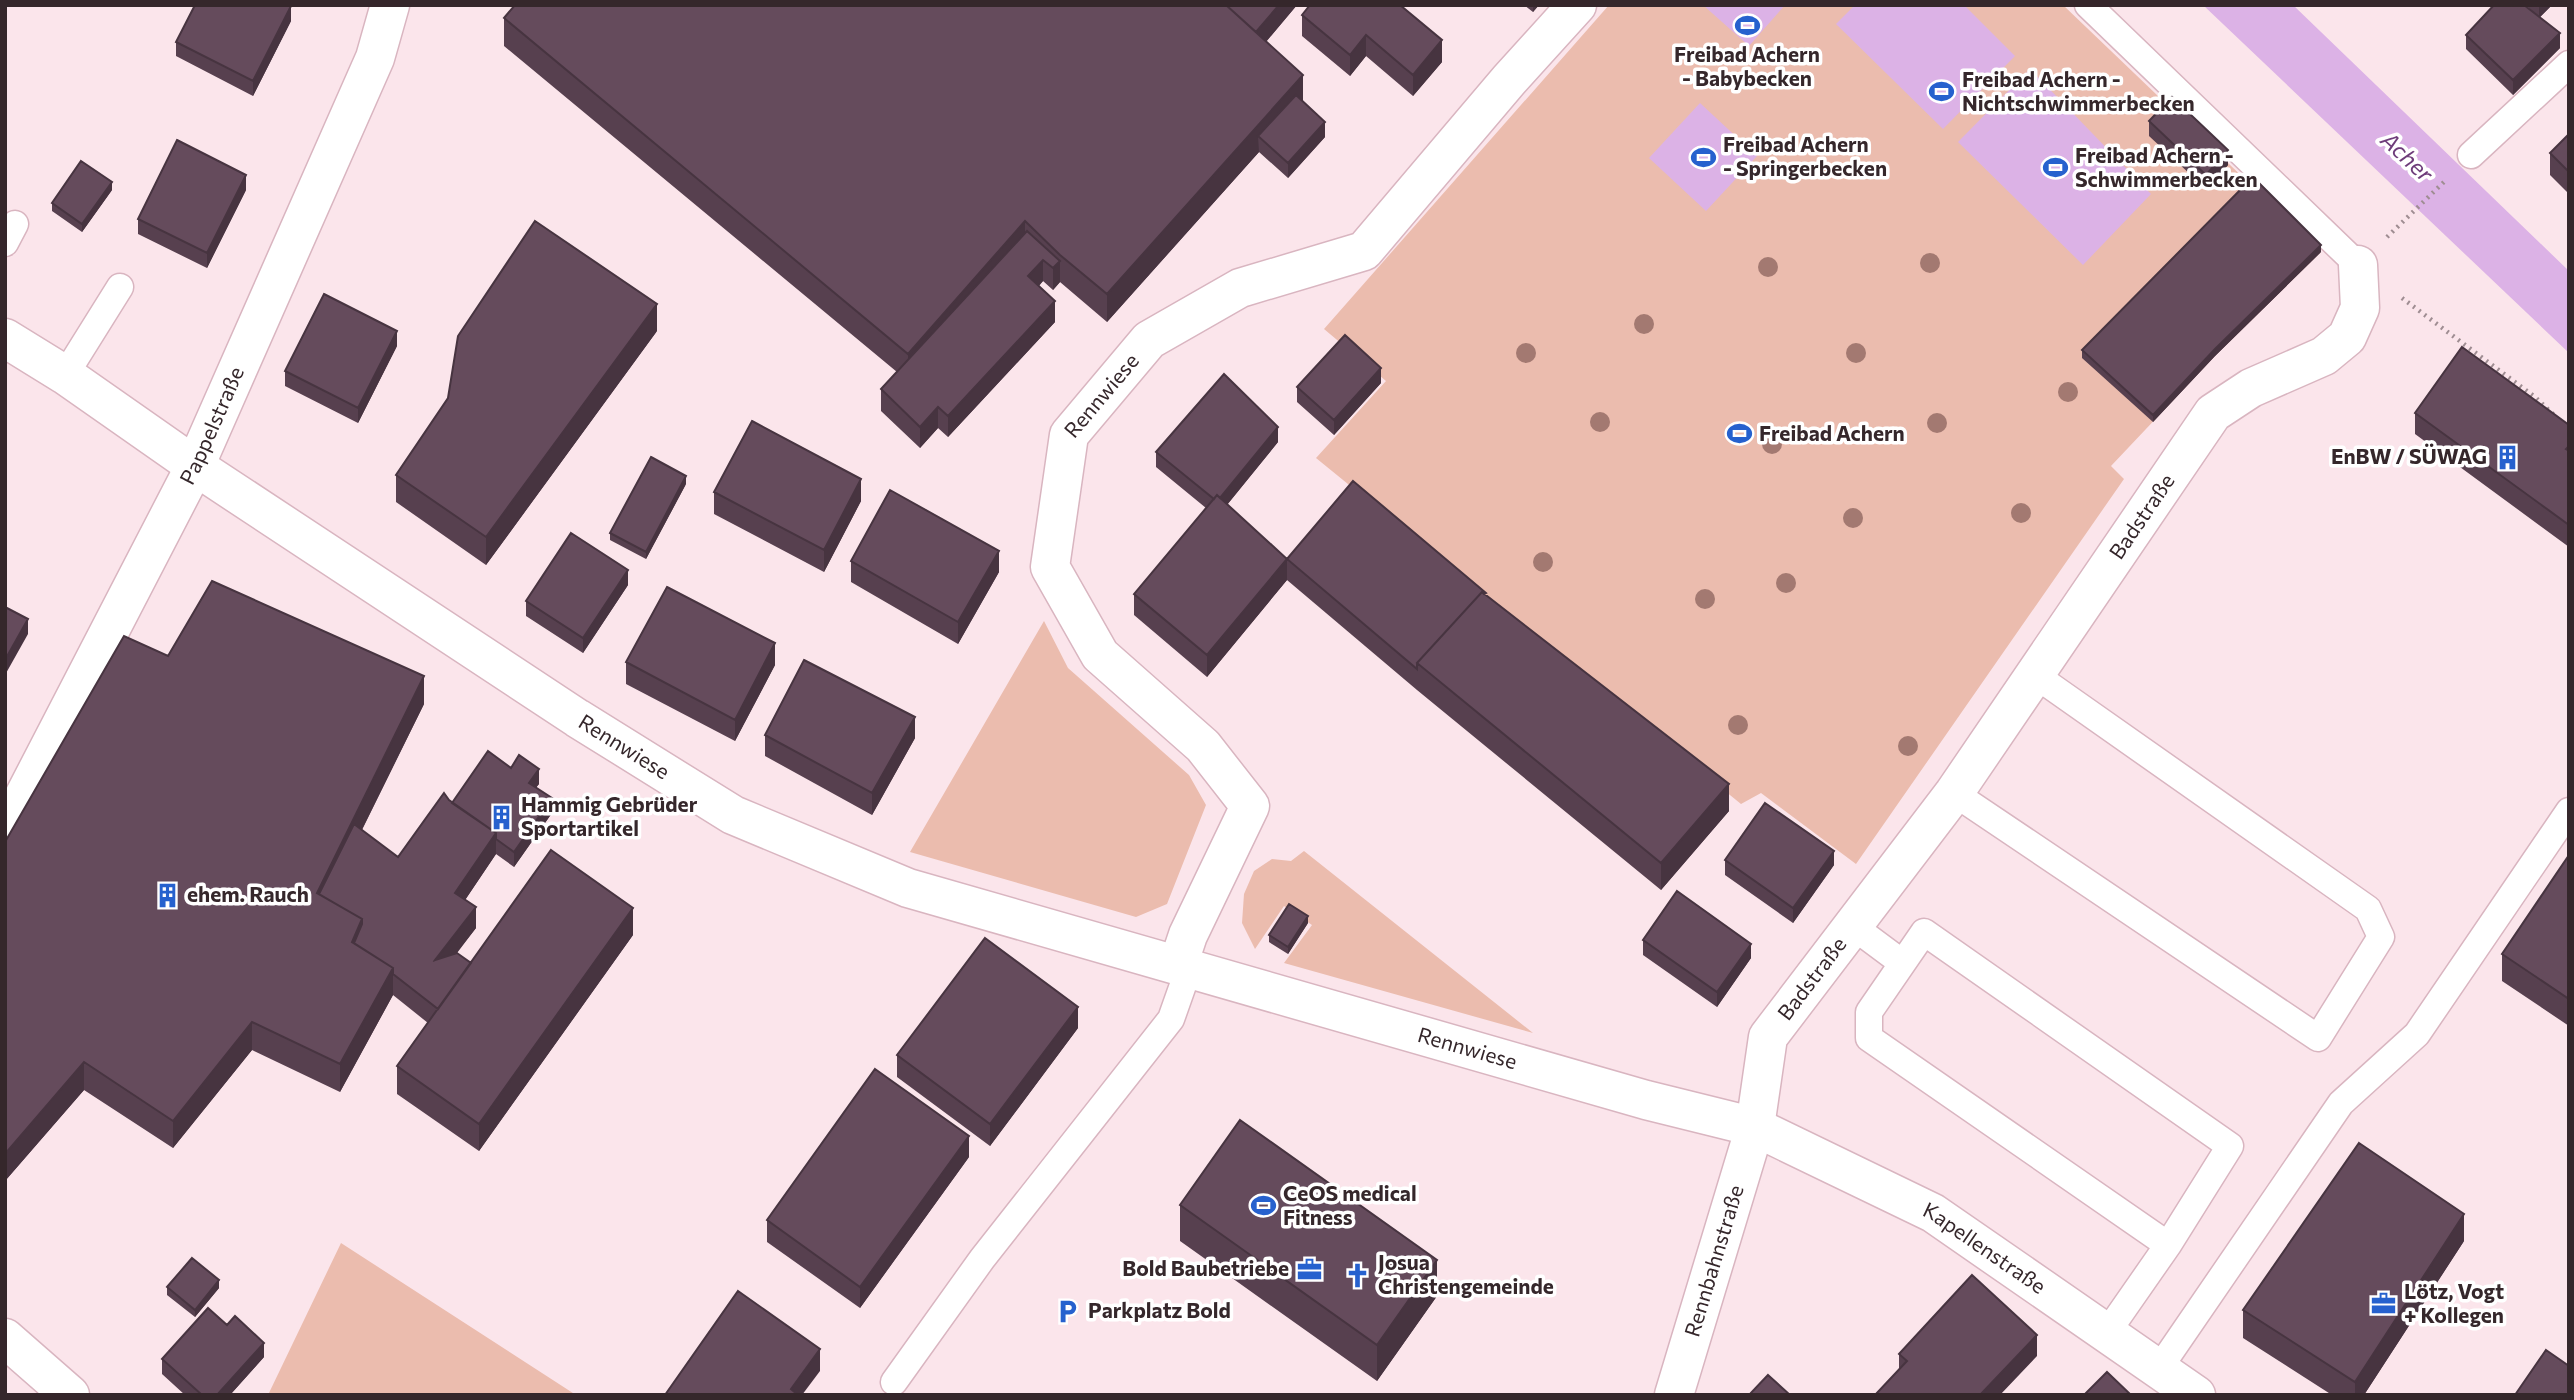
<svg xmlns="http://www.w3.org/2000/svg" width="2574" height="1400" viewBox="0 0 2574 1400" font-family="Commissioner,sans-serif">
<rect width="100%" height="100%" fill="#fbe5eb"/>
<path fill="#ebbcae" d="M1609,5H2063L2321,252L2215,356L2111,466L2124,479L1856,864L1761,793L1741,804L1316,458L1386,381L1324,329Z
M1044,621L1068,668L1189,775L1206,805L1167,904L1136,917L910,852Z
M1304,851L1533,1033L1284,963L1312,925L1284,906L1255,949L1242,923L1244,894L1254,871L1272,859L1291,861Z
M341,1243L576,1395H268Z"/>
<path fill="#dcb2e6" d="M1703,5H1785L1749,46Z
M1855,5H1964L2015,56L1943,129L1836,24Z
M2203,5H2293L2569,271V353Z
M2030,69L2151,194L2083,265L1958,142Z
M1700,103L1757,156L1706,211L1649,158Z"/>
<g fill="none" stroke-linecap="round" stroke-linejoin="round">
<defs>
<path id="service" d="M2088,5L2358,265
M2471,155L2569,64
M5,243L15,224
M65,375L120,287
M1954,793L2318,1038L2381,937L2368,909L2035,675
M1854,927L1901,962
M2106,1334L2168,1245L2230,1146L1924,932L1869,1012V1038L2168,1245
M2158,1370L2341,1103L2417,1034L2569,811
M894,1382L982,1259L1171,1019L1189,968"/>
<g id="minor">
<path id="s1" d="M5,338L65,375L195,466L577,718L733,815L908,888L1646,1100L1755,1127L1933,1213L2196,1395"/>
<path id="s2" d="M5,833L195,466L375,58L390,5"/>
<path id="s3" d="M1178,965L1188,935L1250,806L1203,746L1100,655L1050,567L1069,435L1149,340L1240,288L1364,251L1509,80L1577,5"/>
<path id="s4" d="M1674,1395L1755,1127L1768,1037L1954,793L2213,413L2251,388L2324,356L2347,337L2360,308L2358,265"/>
</g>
<path id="tertiary" d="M5,1338L70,1395"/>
</defs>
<use href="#service" stroke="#d9b5c0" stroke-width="29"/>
<use href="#minor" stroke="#d9b5c0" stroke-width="41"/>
<use href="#tertiary" stroke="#d9b5c0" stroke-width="41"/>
<path stroke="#9f8d92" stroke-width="4.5" stroke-dasharray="2 5" stroke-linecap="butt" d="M2387,237L2446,180
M2402,298L2535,397L2556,417"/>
<use href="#service" stroke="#fff" stroke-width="26"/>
<use href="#minor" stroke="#fff" stroke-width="38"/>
<use href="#tertiary" stroke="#fff" stroke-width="38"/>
</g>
<g fill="#a37971">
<circle cx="1930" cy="263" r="10"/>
<circle cx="1768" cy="267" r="10"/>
<circle cx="1644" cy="324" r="10"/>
<circle cx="1526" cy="353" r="10"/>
<circle cx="1856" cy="353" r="10"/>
<circle cx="2068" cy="392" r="10"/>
<circle cx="1600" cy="422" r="10"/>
<circle cx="1937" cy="423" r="10"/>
<circle cx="1772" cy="444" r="10"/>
<circle cx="2021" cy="513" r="10"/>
<circle cx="1853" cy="518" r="10"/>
<circle cx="1543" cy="562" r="10"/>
<circle cx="1786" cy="583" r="10"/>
<circle cx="1705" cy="599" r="10"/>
<circle cx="1738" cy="725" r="10"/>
<circle cx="1908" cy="746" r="10"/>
</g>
<path fill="#57404f" d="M515,5H1297L1266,42L1325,137L1288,178L1259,152L1107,322L1060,282L1053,290L1043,281L1039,286L1055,322L948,437L938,428L920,448L881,411V389L897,372L504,46V18Z
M1304,5H1400L1442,62L1413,96L1366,56L1350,76L1302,36V15L1308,8Z
M1524,5H1539L1533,12Z
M2526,5H2552L2540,17L2560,48L2513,95L2466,49V35L2533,13Z
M291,21L253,96L176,56V42Z
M2149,121L2228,165L2206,189L2149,136Z
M2569,134V194L2550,175V153Z
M112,190L82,232L52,211V203Z
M246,190L207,268L138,234V219Z
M2321,252L2215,356L2153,422L2082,358V350Z
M657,331L486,565L396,502V475Z
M397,346L358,423L285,386V371Z
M1381,383L1334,435L1297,402V387Z
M2415,413L2569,425V547L2415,434Z
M1278,442L1227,505L1287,580L1207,677L1134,615V594L1206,508L1156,467V452Z
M686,484L646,559L610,540V533Z
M714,492L861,501L824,572L714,514Z
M1287,559L1486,595L1729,811L1661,890L1417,690L1287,580Z
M851,561L999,572L958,644L851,582Z
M628,585L583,653L526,616V601Z
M168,656L424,704L362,830L398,857L449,800L452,803L511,768L539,784L536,787L552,813L514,867L496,854L465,900L476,928L456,953L471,963L633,935L479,1151L397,1094V1066L428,1023L393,995L340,1092L252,1050L173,1148L84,1090L5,1181Z
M626,662L775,665L735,741L626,684Z
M765,735L915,738L872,815L765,756Z
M2569,855V1026L2502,981V954Z
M1725,860L1834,865L1793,923L1725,875Z
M1308,923L1288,954L1269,942V935Z
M1643,940L1751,958L1717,1007L1643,955Z
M1078,1028L990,1146L897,1077V1055Z
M969,1157L860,1308L767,1242V1220Z
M1180,1205L1437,1296L1377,1381L1180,1241Z
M2464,1241L2364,1395H2332L2243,1338V1310Z
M167,1287L219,1288L195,1317L167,1295Z
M1899,1354L2037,1356L1899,1370Z
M264,1357L230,1395H185L162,1374V1359Z"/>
<path fill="#473440" d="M1279,5H1297L1253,57V35Z
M1533,5H1539L1533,12Z
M2539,5H2552L2539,18Z
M291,6V21L253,96V81Z
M2560,33V48L2513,95V80Z
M1366,35V56L1350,76V55Z
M1442,40V62L1413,96V75Z
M1303,75V102L1258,136L1259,152L1107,322V294Z
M1325,122V137L1288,178V163Z
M2228,150V165L2206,189V175Z
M246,175V190L207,268V253Z
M112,182V190L82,232V224Z
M1025,221V249L908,381V354Z
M2321,245V252L2215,356L2153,422V415L2215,349Z
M1043,260V281L1028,297V276Z
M1060,261V282L1053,290V268Z
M1055,301V322L948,437V416Z
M657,304V331L486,565V537Z
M397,331V346L358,423V408Z
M1381,368V383L1334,435V420Z
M938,407V428L920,448V427Z
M1278,427V442L1217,517V502Z
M686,476V484L646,559V552Z
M861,479V501L824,572V550Z
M999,551V572L958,644V622Z
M1287,559V580L1207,677V655Z
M628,570V585L583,653V638Z
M28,619V634L5,675V660Z
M775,643V665L735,741V720Z
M424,676V704L325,904L317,893Z
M915,717V738L872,815V793Z
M539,769V784L529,797V783Z
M1729,784V811L1661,890V863Z
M552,798V813L514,867V852Z
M496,833V854L455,915V893Z
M1834,851V865L1793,923V908Z
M476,907V928L435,982V960Z
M633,908V935L479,1151V1124Z
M1308,916V923L1288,954V947Z
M362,919V946L352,942Z
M1751,944V958L1717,1007V992Z
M393,968V995L340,1092V1064Z
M1078,1007V1028L990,1146V1124Z
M252,1022V1050L173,1148V1121Z
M84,1062V1090L5,1181V1154Z
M969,1136V1157L860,1308V1287Z
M2464,1214V1241L2364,1395H2355V1382Z
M1437,1260V1296L1377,1381V1345Z
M219,1280V1288L195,1317V1310Z
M2037,1335V1356L2000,1395H1980Z
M264,1343V1357L230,1395H217Z
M820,1349V1371L802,1395H791V1389Z"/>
<path fill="#654b5c" stroke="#473440" stroke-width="2" d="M195,5H289L291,6L253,81L176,42Z
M515,5H1226L1303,75L1107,294L1060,255L1025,221L908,354L504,18Z
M1226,5H1279L1256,32Z
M1310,5H1400L1442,40L1413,75L1366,35L1350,55L1302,15Z
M2494,5H2524L2560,33L2513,80L2466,35Z
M1296,95L1325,122L1288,163L1258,136Z
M2172,97L2228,150L2206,175L2149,121Z
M2569,134V172L2550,153Z
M177,140L246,175L207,253L138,219Z
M81,161L112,182L82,224L52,203Z
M2253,177L2321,245L2215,349L2153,415L2082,350Z
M535,221L657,304L486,537L396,475L448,398L458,336Z
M1027,231L1060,261L1053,268L1043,260L1028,276L1055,301L948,416L938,407L920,427L881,389Z
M324,294L397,331L358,408L285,371Z
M1345,335L1381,368L1334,420L1297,387Z
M2462,347L2569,425V446L2566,449L2569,451V525L2415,413Z
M1224,374L1278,427L1220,498L1217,495L1214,499L1156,452Z
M752,421L861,479L824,550L714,492Z
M651,457L686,476L646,552L610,533Z
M1353,481L1486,593L1484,594L1482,592L1417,663V669L1287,559Z
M890,490L999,551L958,622L851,561Z
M1217,495L1287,559L1207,655L1134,594Z
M571,533L628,570L583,638L526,601Z
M212,581L424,676L317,893L362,919L352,942L393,968L340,1064L252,1022L173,1121L84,1062L5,1154V842L124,636L168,656Z
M667,587L775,643L735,720L626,662Z
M1482,592L1729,784L1661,863L1417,663Z
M5,607L28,619L5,660Z
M804,660L915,717L872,793L765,735Z
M488,751L511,768L519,755L539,769L529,783L552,798L514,852L496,839V833L452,803Z
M444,793L449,800L496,833L455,893L476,907L435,960L457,953L471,963L438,1009L393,974V968L354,943L362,924V919L319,894L354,824L398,857Z
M1765,803L1834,851L1793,908L1725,860Z
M551,850L633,908L479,1124L397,1066Z
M2569,855V999L2502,954Z
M1677,891L1751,944L1717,992L1643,940Z
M1289,904L1308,916L1288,947L1269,935Z
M985,938L1078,1007L990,1124L897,1055Z
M875,1069L969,1136L860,1287L767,1220Z
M1240,1120L1437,1260L1377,1345L1180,1205Z
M2359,1143L2464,1214L2355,1382L2243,1310Z
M192,1258L219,1280L195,1310L167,1287Z
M1972,1275L2037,1335L1980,1395H1875L1907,1361L1899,1354Z
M738,1291L820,1349L791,1389L798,1395H665Z
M208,1308L227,1325L235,1316L264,1343L217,1395H202L162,1359Z
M2546,1350L2569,1366V1395H2515Z
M2107,1372L2131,1395H2084Z
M1768,1375L1790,1395H1749Z"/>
<defs>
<symbol id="stadium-bare" viewBox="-9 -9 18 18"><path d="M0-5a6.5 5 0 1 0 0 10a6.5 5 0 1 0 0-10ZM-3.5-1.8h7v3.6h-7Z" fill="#2661ce" stroke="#fff" stroke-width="2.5" paint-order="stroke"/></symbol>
<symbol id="building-bare" viewBox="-9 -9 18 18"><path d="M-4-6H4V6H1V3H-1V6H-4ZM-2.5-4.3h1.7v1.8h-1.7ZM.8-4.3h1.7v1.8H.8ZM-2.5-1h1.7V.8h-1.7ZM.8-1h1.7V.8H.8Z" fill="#2661ce" stroke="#fff" stroke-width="2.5" paint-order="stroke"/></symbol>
<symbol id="office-bare" viewBox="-9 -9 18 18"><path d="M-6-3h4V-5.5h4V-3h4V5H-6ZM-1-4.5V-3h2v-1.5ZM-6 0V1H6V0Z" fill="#2661ce" stroke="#fff" stroke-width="2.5" paint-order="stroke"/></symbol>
<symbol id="church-bare" viewBox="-9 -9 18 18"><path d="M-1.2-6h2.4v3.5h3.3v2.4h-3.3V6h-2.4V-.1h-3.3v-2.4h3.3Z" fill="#2661ce" stroke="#fff" stroke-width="2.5" paint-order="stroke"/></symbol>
<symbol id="parking-bare" viewBox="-9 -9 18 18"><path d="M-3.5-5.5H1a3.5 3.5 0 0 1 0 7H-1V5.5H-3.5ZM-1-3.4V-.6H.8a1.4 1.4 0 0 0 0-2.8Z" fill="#2661ce" stroke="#fff" stroke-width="2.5" paint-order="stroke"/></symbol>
</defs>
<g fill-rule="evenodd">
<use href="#stadium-bare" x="1730" y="8" width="35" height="35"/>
<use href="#stadium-bare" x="1924" y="74" width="35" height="35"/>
<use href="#stadium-bare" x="1686" y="140" width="35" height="35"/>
<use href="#stadium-bare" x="2038" y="150" width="35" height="35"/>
<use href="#stadium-bare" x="1722" y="416" width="35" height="35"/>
<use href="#building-bare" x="2490" y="440" width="35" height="35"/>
<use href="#building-bare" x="484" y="800" width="35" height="35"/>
<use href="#building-bare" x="150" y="878" width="35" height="35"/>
<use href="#stadium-bare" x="1246" y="1188" width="35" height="35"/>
<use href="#office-bare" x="1292" y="1252" width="35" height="35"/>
<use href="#church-bare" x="1340" y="1258" width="35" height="35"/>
<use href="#office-bare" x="2366" y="1286" width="35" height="35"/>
<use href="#parking-bare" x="1050" y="1294" width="35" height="35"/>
</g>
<g text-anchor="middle" stroke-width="7" stroke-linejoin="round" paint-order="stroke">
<g font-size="21" font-weight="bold" fill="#35272b" stroke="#fff" text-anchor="start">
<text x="1747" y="62" text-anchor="middle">Freibad Achern<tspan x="1747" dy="24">- Babybecken</tspan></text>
<text x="1962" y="87">Freibad Achern -<tspan x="1962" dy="24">Nichtschwimmerbecken</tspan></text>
<text x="1723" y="152">Freibad Achern<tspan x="1723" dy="24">- Springerbecken</tspan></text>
<text x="2075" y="163">Freibad Achern -<tspan x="2075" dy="24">Schwimmerbecken</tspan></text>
<text x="1759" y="441">Freibad Achern</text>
<text x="2487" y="464" text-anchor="end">EnBW / SÜWAG</text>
<text x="521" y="812">Hammig Gebrüder<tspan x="521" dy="24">Sportartikel</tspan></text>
<text x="187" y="902">ehem. Rauch</text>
<text x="1283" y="1201">CeOS medical<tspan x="1283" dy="24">Fitness</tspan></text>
<text x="1378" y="1270">Josua<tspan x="1378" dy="24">Christengemeinde</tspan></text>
<text x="1289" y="1276" text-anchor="end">Bold Baubetriebe</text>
<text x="2404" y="1299">Lötz, Vogt<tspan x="2404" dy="24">+ Kollegen</tspan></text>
<text x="1088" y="1318">Parkplatz Bold</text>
</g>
<g font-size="21" fill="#35272b" stroke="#fff">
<text dy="7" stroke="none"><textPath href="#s3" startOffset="674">Rennwiese</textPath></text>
<text dy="7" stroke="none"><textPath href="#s2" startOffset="457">Pappelstraße</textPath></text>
<text dy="7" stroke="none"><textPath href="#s4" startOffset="1012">Badstraße</textPath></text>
<text dy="7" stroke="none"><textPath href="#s1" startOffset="742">Rennwiese</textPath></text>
<text dy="7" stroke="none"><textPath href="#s4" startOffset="444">Badstraße</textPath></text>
<text dy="7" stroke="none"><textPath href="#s1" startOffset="1642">Rennwiese</textPath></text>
<text dy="7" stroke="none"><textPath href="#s1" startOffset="2200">Kapellenstraße</textPath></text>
<text dy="7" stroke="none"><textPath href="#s4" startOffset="140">Rennbahnstraße</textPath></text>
</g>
<g font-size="23" font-style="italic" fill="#6e3c7a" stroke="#fff">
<text transform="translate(2407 157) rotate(43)" y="8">Acher</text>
</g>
</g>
<rect width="2574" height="1400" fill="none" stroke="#35272b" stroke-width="14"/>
</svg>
